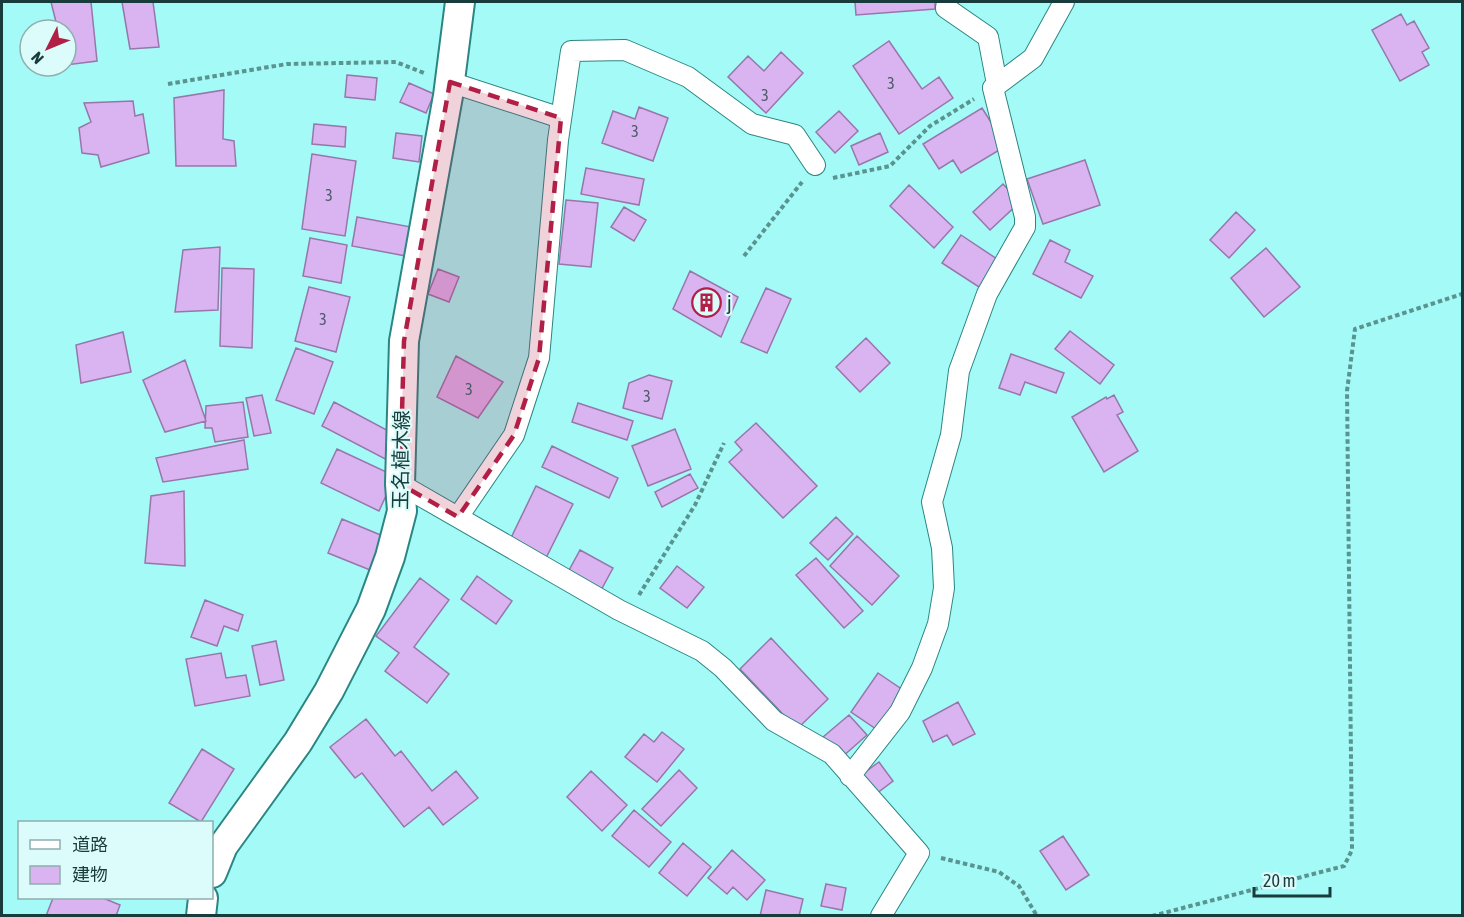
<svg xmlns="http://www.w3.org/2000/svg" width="1464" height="917" viewBox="0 0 1464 917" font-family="'Asap Condensed','Noto Sans JP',sans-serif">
<rect width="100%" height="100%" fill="#a4faf6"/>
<path fill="#dab3f1" stroke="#9777aa" stroke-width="1.5" d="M51,2H91L97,61L66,65V30H58Z
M122,2H153L159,47L130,49Z
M855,2H935V9L856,15Z
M1401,14L1407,25L1414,21L1429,48L1422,52L1429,65L1400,81L1372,30Z
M889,41L922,89L939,77L953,98L899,134L853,66Z
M781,52L803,73L766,113L728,77L748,56L764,71Z
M347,75L377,78L375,100L345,97Z
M409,83L434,94L426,113L400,102Z
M224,90L223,139L234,141L236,166H176L174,98Z
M133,101L135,116L143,114L149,153L101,167L98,155L82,153L79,128L91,122L84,103Z
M639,107L668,118L653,161L602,143L613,111L635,119Z
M982,108L1006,146L961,173L953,160L939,169L923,144Z
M839,111L858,131L835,153L816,132Z
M314,124L346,127L345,147L312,144Z
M396,133L422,136L419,162L393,158Z
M880,133L888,152L859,165L851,146Z
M312,154L356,161L345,236L302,229Z
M1085,160L1100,205L1043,224L1027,179Z
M586,168L644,179L639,205L581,194Z
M1003,184L1020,202L990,230L973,212Z
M909,185L953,227L934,248L890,206Z
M566,200L598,203L591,267L559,264Z
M624,207L646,220L634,241L611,227Z
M1236,212L1255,230L1229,258L1210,240Z
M357,217L411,227L406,256L352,246Z
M961,235L1000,261L982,289L942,263Z
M310,238L347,245L341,283L303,276Z
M1050,240L1070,250L1065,262L1093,276L1081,298L1033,274Z
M220,247L218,310L175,312L183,250Z
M1266,248L1300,287L1264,317L1231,278Z
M222,268L254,269L252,348L220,346Z
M438,269L459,277L449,302L428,294Z
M690,271L738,297L721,337L673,309Z
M309,287L350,297L336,352L295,341Z
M766,288L791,299L767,353L741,342Z
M1070,331L1114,365L1100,384L1055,349Z
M123,332L131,372L81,383L76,345Z
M866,338L890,363L860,392L836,367Z
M296,348L333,362L314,414L276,400Z
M1011,354L1064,373L1056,393L1025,382L1020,395L999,388Z
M456,356L503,382L478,418L437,397Z
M185,360L206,421L165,432L143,380Z
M649,375L672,381L662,419L623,408L629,383Z
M262,395L271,433L254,436L246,398Z
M1114,395L1123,412L1117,415L1138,451L1104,472L1072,417L1106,397L1107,399Z
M243,402L248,437L215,442L212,428H205L206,406Z
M334,402L398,436L389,461L322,426Z
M578,403L633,421L627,440L572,422Z
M756,423L817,486L783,518L729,462L742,450L735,442Z
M675,429L691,469L648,486L632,446Z
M244,440L248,469L163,482L156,458Z
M552,446L618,478L609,498L542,467Z
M337,449L395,476L379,511L321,483Z
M690,474L698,488L662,507L655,492Z
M536,486L573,504L546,558L510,540Z
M184,491L185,566L145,563L151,496Z
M836,517L853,534L828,560L810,543Z
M342,519L383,536L370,570L328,553Z
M857,536L899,576L872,605L830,566Z
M580,550L613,568L600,592L567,574Z
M816,558L863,611L844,628L796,575Z
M677,566L704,587L687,608L660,588Z
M477,576L512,601L496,624L461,599Z
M420,578L449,600L414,647L449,674L427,703L385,671L399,653L376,636Z
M205,600L243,615L238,631L224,626L217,646L191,637Z
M771,638L828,699L797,729L740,669Z
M276,641L284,680L260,685L252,646Z
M221,653L226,678L246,675L250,696L195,706L186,659Z
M878,673L903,690L876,729L851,712Z
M958,702L975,734L953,745L947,735L933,742L923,721Z
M849,715L867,735L841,758L823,737Z
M366,719L395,756L401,751L432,791L456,771L478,798L443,825L429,807L404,827L362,773L355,778L330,747Z
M662,732L684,749L657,782L625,757L644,734L654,742Z
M202,749L234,769L201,822L169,803Z
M879,762L893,781L872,797L857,778Z
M679,770L697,788L661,826L642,809Z
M591,771L627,805L602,831L567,797Z
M634,810L671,842L649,867L612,836Z
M1063,836L1089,875L1066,890L1040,851Z
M683,843L711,867L687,896L659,873Z
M732,850L765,880L747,900L733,887L727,894L708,878Z
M826,884L846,888L842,910L821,906Z
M766,890L803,899L799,916H760Z
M53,898H103L120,905L116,916H46Z"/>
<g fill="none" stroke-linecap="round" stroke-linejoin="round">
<defs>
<path id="minor" d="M947,2L946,8L988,37L997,84
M450,82L561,118
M400,484L619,610L702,651L723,668L774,721L832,754L919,853L881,916
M458,517L514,435L539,358L558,140L571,51L625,50L688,77L752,124L795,135L815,165
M850,776L900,712L922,668L938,624L944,588L942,548L932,502L951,435L959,371L987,294L1025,227V217L993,88L1033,58L1064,2"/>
<path id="secondary" d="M212,873L223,846L298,742L329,691L371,609L390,557L402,511L400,484L404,341L448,96L460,2
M201,916L203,898"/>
</defs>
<use href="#minor" stroke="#2b8683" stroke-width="22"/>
<use href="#secondary" stroke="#2b8683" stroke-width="32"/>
<path stroke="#599491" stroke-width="4" stroke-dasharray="4.5 3" stroke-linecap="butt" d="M168,84L287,64L396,62L424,73
M833,178L890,166L930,126L974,99
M744,256L802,182
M639,595L695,505L724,443
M941,858L999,872L1019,886L1037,916
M1152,916L1344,866L1352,850L1347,391L1355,329L1462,294"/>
<use href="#minor" stroke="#fff" stroke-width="20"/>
<use href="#secondary" stroke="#fff" stroke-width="28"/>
</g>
<path fill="#b21f46" fill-opacity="0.2" stroke="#b21f46" stroke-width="4.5" stroke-dasharray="12 8" stroke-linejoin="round" d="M450,82L561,118L539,358L514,435L458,517L400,484L404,341Z"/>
<defs>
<symbol id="building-ring" viewBox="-11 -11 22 22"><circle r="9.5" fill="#dcfcfb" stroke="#b21f46" stroke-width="1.5"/><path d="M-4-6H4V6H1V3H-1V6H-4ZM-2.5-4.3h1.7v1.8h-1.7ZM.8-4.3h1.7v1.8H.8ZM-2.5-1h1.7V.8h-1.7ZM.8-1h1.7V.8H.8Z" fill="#b21f46"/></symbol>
</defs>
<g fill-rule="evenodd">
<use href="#building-ring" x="690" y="286" width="33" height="33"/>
</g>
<g text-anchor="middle" stroke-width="4.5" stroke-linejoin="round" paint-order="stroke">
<g font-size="16" fill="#485a68">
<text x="891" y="89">3</text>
<text x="765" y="101">3</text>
<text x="635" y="137">3</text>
<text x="329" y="201">3</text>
<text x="323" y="325">3</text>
<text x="469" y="395">3</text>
<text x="647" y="402">3</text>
</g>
<g font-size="20" fill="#183c3b" stroke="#dcfcfb" text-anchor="start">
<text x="727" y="310">j</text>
</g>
<g font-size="20" fill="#183c3b" stroke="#dcfcfb">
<text transform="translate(401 460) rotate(-89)" y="7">玉名植木線</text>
</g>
</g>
<rect width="1464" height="917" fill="none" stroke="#183c3b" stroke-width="6"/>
<rect x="18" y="821" width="195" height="78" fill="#dcfcfb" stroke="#8eafae" stroke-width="1.5"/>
<rect x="30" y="840" width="30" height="9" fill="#ffffff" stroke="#8eafae" stroke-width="1.5"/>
<text x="72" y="851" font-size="18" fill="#183c3b">道路</text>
<rect x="30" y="866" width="30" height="18" fill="#dab3f1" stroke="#8eafae" stroke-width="1.5"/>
<text x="72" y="881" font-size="18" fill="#183c3b">建物</text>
<g transform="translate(48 48) rotate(227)"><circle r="28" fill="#dcfcfb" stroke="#8eafae" stroke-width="1.5"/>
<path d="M0-4.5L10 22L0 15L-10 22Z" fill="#b21f46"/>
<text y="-9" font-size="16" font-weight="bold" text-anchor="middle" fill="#183c3b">N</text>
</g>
<path d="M1254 887v9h76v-9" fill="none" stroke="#183c3b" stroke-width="3"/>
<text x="1263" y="887" font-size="18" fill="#183c3b" stroke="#dcfcfb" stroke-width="4.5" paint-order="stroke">20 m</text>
</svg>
